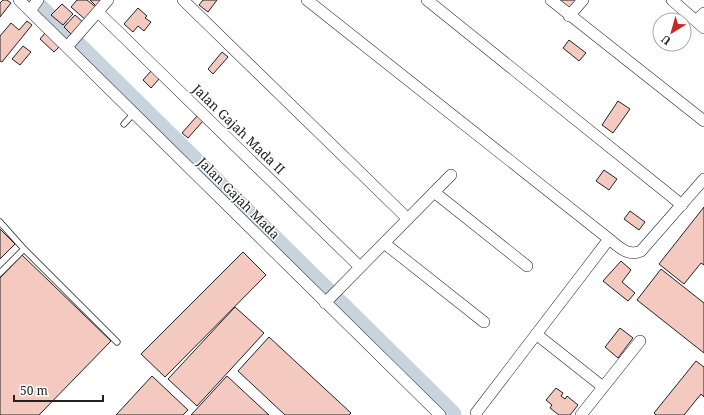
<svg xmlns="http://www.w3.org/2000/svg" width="704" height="415" viewBox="0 0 704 415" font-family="'Noto Serif',serif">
<rect width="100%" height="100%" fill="#fff"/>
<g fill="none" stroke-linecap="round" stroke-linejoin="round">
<path stroke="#c7d3dd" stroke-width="21" d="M30,0L451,415"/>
</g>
<path fill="#f3c9c0" stroke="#222" d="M3,0H7L11,3L0,17V3Z
M77,0H87L97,8L87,21L71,7Z
M90,0H102L97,7Z
M203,0H217L208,12L199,5Z
M558,0H576L569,8Z
M62,4L73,14L63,25L51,15Z
M138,8L147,16L145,18L151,22L144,31L138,26L133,32L124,24Z
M75,15L85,24L74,37L64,27Z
M27,21L32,25L2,62L0,61V36L11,23L19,30Z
M45,33L60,46L54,52L40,39Z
M569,40L586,53L579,61L563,48Z
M23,46L31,52L20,65L12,59Z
M222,52L228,57L213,74L208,69Z
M151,71L159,79L151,88L143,80Z
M618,101L630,109L613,133L602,125Z
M197,116L203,121L188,138L182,133Z
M604,170L617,179L609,190L596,181Z
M704,207V265L701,263L684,284L659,264Z
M630,211L645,222L639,230L624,219Z
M0,229L15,244L0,259Z
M243,252L266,275L165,377L141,354Z
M22,255L111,341L39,415H0V278Z
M621,261L631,270L622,282L635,293L628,301L603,281Z
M661,269L704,303V353L637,300Z
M235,307L264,333L197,406L168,379Z
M620,328L633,338L618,358L605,347Z
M269,337L351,413L349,415H285L238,371Z
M696,361L704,367V397L701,394L684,415H656L654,413Z
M152,376L188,410L183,415H116Z
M227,376L269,415H191Z
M556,388L563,393L561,396L565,399L567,396L578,405L570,415H559L550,408L552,405L546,400Z"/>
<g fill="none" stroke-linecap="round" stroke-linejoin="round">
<defs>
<path id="lane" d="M124,124L134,113
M0,222L24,249L117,342
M0,273L24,249"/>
<path id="street" d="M19,0L440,415
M183,0L408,219
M307,0L609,239C619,247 628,257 641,251L704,179
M427,0L682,205
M551,0L704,121
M672,0L704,28
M30,11L38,0
M98,12L360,267
M569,16L583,0
M696,21L704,13
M67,47L108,0
M434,192L527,266
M384,243L484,322
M325,303L451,175
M536,334L603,387
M476,413L609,239
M581,415L640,341"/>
</defs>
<use href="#lane" stroke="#222" stroke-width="7"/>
<use href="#street" stroke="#222" stroke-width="12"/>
<use href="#lane" stroke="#fff" stroke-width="5.5"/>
<use href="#street" stroke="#fff" stroke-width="11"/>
</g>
<g text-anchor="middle" stroke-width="3" stroke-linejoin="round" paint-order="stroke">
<g font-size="13" fill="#222" stroke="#fff">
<text transform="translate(239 129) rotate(44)" y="5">Jalan Gajah Mada II</text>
<text transform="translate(239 198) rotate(45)" y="5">Jalan Gajah Mada</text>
</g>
</g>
<g transform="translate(672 32) rotate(217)"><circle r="19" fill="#ffffff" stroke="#a7a7a7"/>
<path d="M0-3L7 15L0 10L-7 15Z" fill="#c62828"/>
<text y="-6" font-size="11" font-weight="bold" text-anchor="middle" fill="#222222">U</text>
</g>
<path d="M14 395v6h89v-6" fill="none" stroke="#222222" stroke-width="2"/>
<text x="20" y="395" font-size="12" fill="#222222" stroke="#ffffff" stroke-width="3" paint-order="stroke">50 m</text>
</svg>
